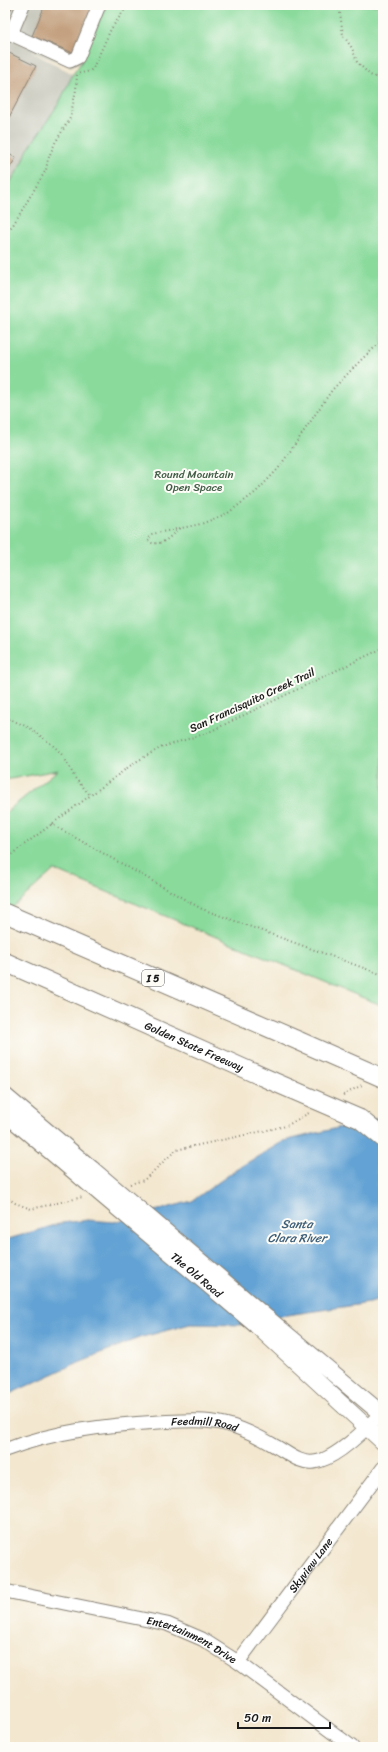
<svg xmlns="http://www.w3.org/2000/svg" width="388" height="1752" viewBox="0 0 388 1752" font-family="Sriracha,sans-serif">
<rect width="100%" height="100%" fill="#fdfcf7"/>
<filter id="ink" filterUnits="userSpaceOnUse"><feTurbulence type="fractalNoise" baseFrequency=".025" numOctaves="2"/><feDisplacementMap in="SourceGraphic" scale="8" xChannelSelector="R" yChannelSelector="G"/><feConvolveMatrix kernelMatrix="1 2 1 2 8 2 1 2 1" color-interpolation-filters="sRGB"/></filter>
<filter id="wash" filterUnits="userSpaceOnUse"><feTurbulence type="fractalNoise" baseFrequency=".012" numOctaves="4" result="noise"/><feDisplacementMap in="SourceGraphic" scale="16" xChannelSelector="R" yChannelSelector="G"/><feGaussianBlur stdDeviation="0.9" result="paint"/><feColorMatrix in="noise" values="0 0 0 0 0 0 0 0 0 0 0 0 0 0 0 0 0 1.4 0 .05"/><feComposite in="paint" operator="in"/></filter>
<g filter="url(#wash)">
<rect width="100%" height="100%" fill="#f3e7cf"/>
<path fill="#c4c5b9" d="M5,5H106L81,63L71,67L30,51L73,74L59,103L27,151L23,162L5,191Z"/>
<path fill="#89da9b" stroke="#527b5c" d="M106,5H383V1006L54,870L5,914V813L58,770L5,780V191L23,162L27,151L59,103L73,74L81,63Z"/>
<path fill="#62a2d4" stroke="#3f5f78" d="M383,1117V1299L370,1303L280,1316L240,1325L190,1324L139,1338L81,1361L5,1396V1240L62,1223L88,1220L114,1222L192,1201L240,1167L284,1141Z"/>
<g id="blocks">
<path fill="#c29f7d" d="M5,5H13L10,11L5,8Z
M45,5H93L75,50L71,52L32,36Z
M5,51L36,66L5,125Z
M5,152L16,158L5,175Z"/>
</g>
</g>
<g filter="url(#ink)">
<use href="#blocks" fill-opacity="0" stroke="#888276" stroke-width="1"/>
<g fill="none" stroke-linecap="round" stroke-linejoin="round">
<defs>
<g id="minor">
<path d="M23,5L11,34L70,61L78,57L99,5"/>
<path id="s1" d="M5,1450C54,1431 107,1425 159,1422C181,1421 204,1419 225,1424C242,1428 260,1437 275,1446C287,1452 299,1464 314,1462C335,1460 367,1428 381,1413"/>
<path id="s2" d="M5,1591L167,1624L202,1639L238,1662L352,1747"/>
<path id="s3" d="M238,1662L383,1468"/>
</g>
<path id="major" d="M5,1096L93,1170
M5,1113L82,1178
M267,1318L383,1415
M256,1325L383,1442"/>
<g id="highway">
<path d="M5,913L299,1041"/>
<path id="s4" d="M5,962L272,1081"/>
<path d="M360,1119L383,1138"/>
</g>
</defs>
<use href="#minor" stroke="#888276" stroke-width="15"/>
<use href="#major" stroke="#888276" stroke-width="18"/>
<use href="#highway" stroke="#888276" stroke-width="20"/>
<path stroke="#888276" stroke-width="2" stroke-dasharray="1 3" stroke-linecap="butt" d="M339,5L343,35L352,48L357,62L370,75L383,80
M5,233L13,225L46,170L48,159L55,143L70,118L76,90L77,74L90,71L93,68L111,29L128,5
M179,528C170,537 164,545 152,543L148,540L152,534L201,524L228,513L256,492L278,469L332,390L362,359L383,340
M5,717L30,728L55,747L64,757L75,778L90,795
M51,824L202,909L383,975
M5,859L134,763L162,747L207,733L383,648
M343,1095L362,1085
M130,1184L144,1180L176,1150L286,1126L309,1113
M5,1196L15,1203L31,1209L83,1197"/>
<use href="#minor" stroke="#fff" stroke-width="13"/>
<use href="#major" stroke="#fff" stroke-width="16"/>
<use href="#highway" stroke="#fff" stroke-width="18"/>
<defs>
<g id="major-bridge">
<path d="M93,1170L267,1318"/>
<path id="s5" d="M82,1178L256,1325"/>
</g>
<path id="highway-bridge" d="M299,1041L383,1078
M272,1081L360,1119"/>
</defs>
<use href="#major-bridge" stroke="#888276" stroke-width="18" stroke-linecap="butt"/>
<use href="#highway-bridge" stroke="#888276" stroke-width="20" stroke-linecap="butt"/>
<use href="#major-bridge" stroke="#fff" stroke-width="16"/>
<use href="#highway-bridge" stroke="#fff" stroke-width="18"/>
</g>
</g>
<g text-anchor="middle" stroke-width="4" stroke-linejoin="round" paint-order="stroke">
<rect fill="#fdfcf7" stroke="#605f5e" stroke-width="1" x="142" y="970" width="22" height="16" rx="3"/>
<g font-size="10" font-weight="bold" fill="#1c1c1c">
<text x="153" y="982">I 5</text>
</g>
<g font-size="11" fill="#425e48" stroke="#fdfcf7">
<text x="194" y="478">Round Mountain<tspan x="194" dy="13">Open Space</tspan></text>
</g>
<g font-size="11" fill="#1c1c1c" stroke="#fdfcf7">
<text transform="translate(252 700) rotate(-25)" y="4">San Francisquito Creek Trail</text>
<text dy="4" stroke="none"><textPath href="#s4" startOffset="207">Golden State Freeway</textPath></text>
<text dy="4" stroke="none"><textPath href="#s5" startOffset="150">The Old Road</textPath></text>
<text dy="4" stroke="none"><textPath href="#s1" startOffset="203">Feedmill Road</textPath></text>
<text dy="4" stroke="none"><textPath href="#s3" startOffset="121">Skyview Lane</textPath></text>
<text dy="4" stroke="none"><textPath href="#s2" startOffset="194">Entertainment Drive</textPath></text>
</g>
<g font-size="12" font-style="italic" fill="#3f5f78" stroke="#fdfcf7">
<text x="297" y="1228">Santa<tspan x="297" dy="14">Clara River</tspan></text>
</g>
</g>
<rect width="388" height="1752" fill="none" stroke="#fdfcf7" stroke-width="20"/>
<path d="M238 1722v6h92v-6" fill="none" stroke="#1c1c1c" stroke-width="2"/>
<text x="244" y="1722" font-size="12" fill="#1c1c1c" stroke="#fdfcf7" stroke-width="3" paint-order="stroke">50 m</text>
</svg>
